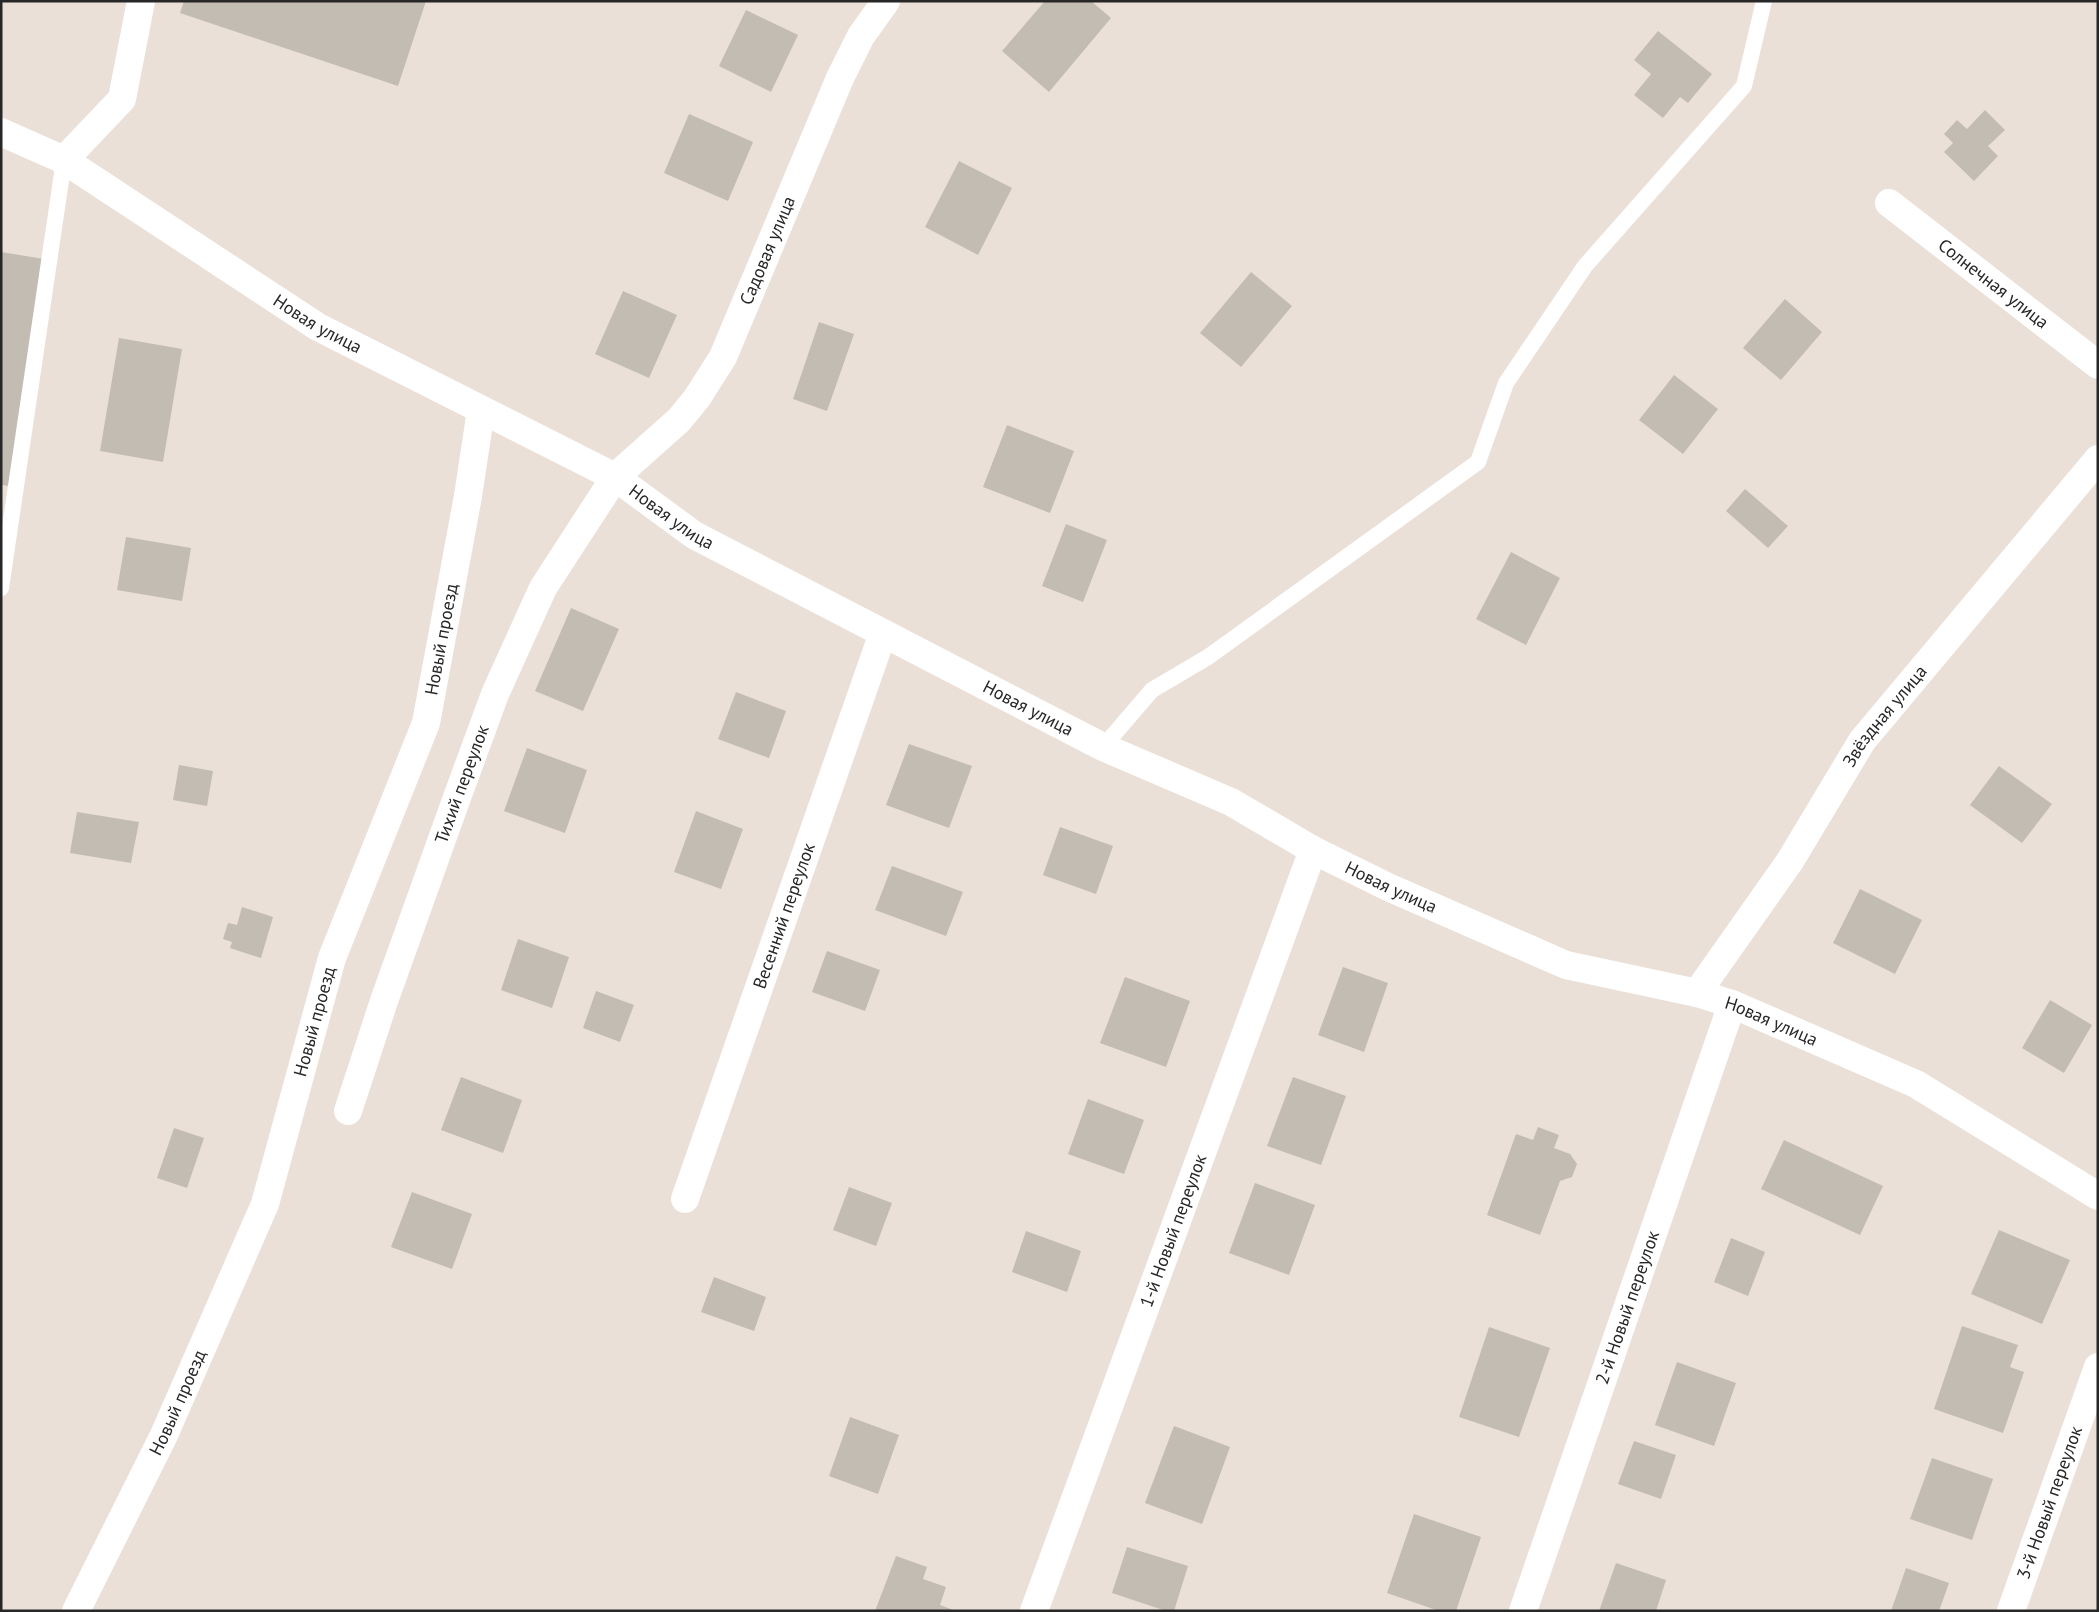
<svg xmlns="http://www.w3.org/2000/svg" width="2099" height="1612" viewBox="0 0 2099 1612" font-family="'PT Sans',sans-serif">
<rect width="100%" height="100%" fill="#ebe0d7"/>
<path fill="#c2bcb3" d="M184,1H426L398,86L180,13Z
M1045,1H1091L1111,18L1049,92L1002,51Z
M746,10L798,35L771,92L719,66Z
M1658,31L1712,74L1688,103L1680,97L1663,118L1634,95L1651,74L1634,60Z
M1985,110L2005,130L1988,146L1998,156L1974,181L1944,152L1953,143L1944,134L1957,120L1967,129Z
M689,114L753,142L728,201L664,173Z
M959,161L1012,188L978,255L925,227Z
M1,252L44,259L10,486L1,485Z
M1251,272L1292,306L1241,367L1200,333Z
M623,291L677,315L649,378L595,354Z
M1785,299L1822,332L1781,380L1743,348Z
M819,322L854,334L827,411L793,399Z
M119,338L182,349L163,462L100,451Z
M1674,375L1718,409L1683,454L1639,420Z
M1007,425L1074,451L1050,513L983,487Z
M1745,489L1788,526L1768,548L1726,511Z
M1066,524L1107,540L1083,602L1042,586Z
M126,537L191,548L182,601L117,590Z
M1511,552L1560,578L1526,645L1476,619Z
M571,608L619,629L583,711L535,691Z
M736,692L786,711L769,758L718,739Z
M909,744L972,766L949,828L886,805Z
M527,748L587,770L565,833L504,811Z
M179,765L213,771L207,806L173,800Z
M1999,766L2052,804L2022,843L1970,805Z
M696,811L743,829L721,889L674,872Z
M77,812L139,822L131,863L70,853Z
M1060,827L1113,846L1096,894L1043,875Z
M892,866L963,892L946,936L875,910Z
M1860,889L1922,920L1895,974L1833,943Z
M242,907L273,917L261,958L230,948L232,942L223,939L228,923L237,925Z
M518,939L569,957L552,1008L501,990Z
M827,951L880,970L865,1011L812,992Z
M1343,967L1388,983L1364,1052L1318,1035Z
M1125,977L1190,1001L1166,1067L1100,1043Z
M596,991L634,1005L620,1042L583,1028Z
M2050,1000L2092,1025L2064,1073L2022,1048Z
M461,1077L522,1100L503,1153L441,1130Z
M1293,1077L1346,1096L1321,1165L1267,1146Z
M1088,1099L1144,1120L1124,1174L1068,1154Z
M1538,1127L1559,1135L1554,1148L1570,1154L1577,1164L1572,1177L1560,1181L1540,1235L1487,1215L1516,1134L1533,1140Z
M174,1128L204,1138L187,1188L157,1178Z
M1784,1140L1883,1186L1860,1235L1761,1189Z
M1255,1183L1315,1205L1289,1275L1229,1253Z
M849,1187L892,1203L876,1246L833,1230Z
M412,1192L472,1214L452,1269L391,1247Z
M1999,1230L2070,1260L2042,1324L1971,1294Z
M1026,1231L1081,1251L1067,1292L1012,1272Z
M1731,1238L1765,1252L1748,1296L1714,1282Z
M714,1277L766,1297L754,1331L701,1312Z
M1962,1326L2018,1345L2010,1367L2024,1372L2003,1433L1934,1409Z
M1489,1327L1550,1348L1519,1437L1459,1417Z
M1677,1362L1736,1383L1714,1446L1655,1425Z
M850,1417L899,1435L878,1494L829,1476Z
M1174,1426L1230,1447L1202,1524L1145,1503Z
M1634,1441L1676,1455L1661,1499L1618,1484Z
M1932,1458L1993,1479L1972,1540L1910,1519Z
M1414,1514L1481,1537L1456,1611H1439L1387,1593Z
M1127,1547L1188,1566L1174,1611H1166L1112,1593Z
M896,1556L927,1567L923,1579L946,1587L940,1605L956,1611H875Z
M1616,1563L1666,1580L1656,1611H1599Z
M1906,1568L1949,1583L1939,1611H1891Z"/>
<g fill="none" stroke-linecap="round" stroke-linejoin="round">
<path stroke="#fff" stroke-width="16" d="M1,588L64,160
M1103,747L1152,690L1208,657L1478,462L1506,383L1585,266L1744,86L1764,1"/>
<g stroke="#fff" stroke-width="28">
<path id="s1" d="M1,132L64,160L318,327L615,477L694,535L1103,747L1231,802L1313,850L1388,887L1566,965L1697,993L1732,1004L1916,1084L2098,1196"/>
<path d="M64,160L122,99L141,1"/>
<path id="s2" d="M1889,203L2098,365"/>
<path id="s3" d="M1697,993L1790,861L1862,741L2098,459"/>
<path id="s4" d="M348,1111L384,1001L455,803L495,694L543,588L615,477L679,420L697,398L723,357L840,78L861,36L886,1"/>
<path id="s5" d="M685,1199L883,633"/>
<path id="s6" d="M76,1611L164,1435L265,1204L332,958L426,723L468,496L481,410"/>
<path id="s7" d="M1034,1611L1313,850"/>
<path id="s8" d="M1523,1611L1732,1004"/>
<path id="s9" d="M2011,1611L2098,1367"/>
</g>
</g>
<g text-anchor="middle" stroke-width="4" stroke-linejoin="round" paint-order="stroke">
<g font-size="18" fill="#272727" stroke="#fff">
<text dy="6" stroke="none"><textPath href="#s4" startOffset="969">Садовая улица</textPath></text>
<text dy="6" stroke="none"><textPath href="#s2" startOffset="132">Солнечная улица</textPath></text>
<text dy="6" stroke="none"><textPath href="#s1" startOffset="371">Новая улица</textPath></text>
<text dy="6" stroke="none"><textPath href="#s1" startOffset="775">Новая улица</textPath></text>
<text dy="6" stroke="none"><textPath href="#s6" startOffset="1042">Новый проезд</textPath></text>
<text dy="6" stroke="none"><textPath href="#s1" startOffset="1180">Новая улица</textPath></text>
<text dy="6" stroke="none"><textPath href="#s3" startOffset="335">Звёздная улица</textPath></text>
<text dy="6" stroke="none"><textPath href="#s4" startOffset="346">Тихий переулок</textPath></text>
<text dy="6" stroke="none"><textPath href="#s1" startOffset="1585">Новая улица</textPath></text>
<text dy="6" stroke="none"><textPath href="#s5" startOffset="300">Весенний переулок</textPath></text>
<text dy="6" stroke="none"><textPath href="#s6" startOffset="638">Новый проезд</textPath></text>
<text dy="6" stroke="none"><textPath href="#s1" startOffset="1990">Новая улица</textPath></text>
<text dy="6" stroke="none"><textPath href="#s7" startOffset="405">1-й Новый переулок</textPath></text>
<text dy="6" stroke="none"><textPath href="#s8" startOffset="321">2-й Новый переулок</textPath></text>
<text dy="6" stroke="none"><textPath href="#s6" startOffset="232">Новый проезд</textPath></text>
<text dy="6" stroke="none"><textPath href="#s9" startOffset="115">3-й Новый переулок</textPath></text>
</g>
</g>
<rect width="2099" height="1612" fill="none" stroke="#272727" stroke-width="5"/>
</svg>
